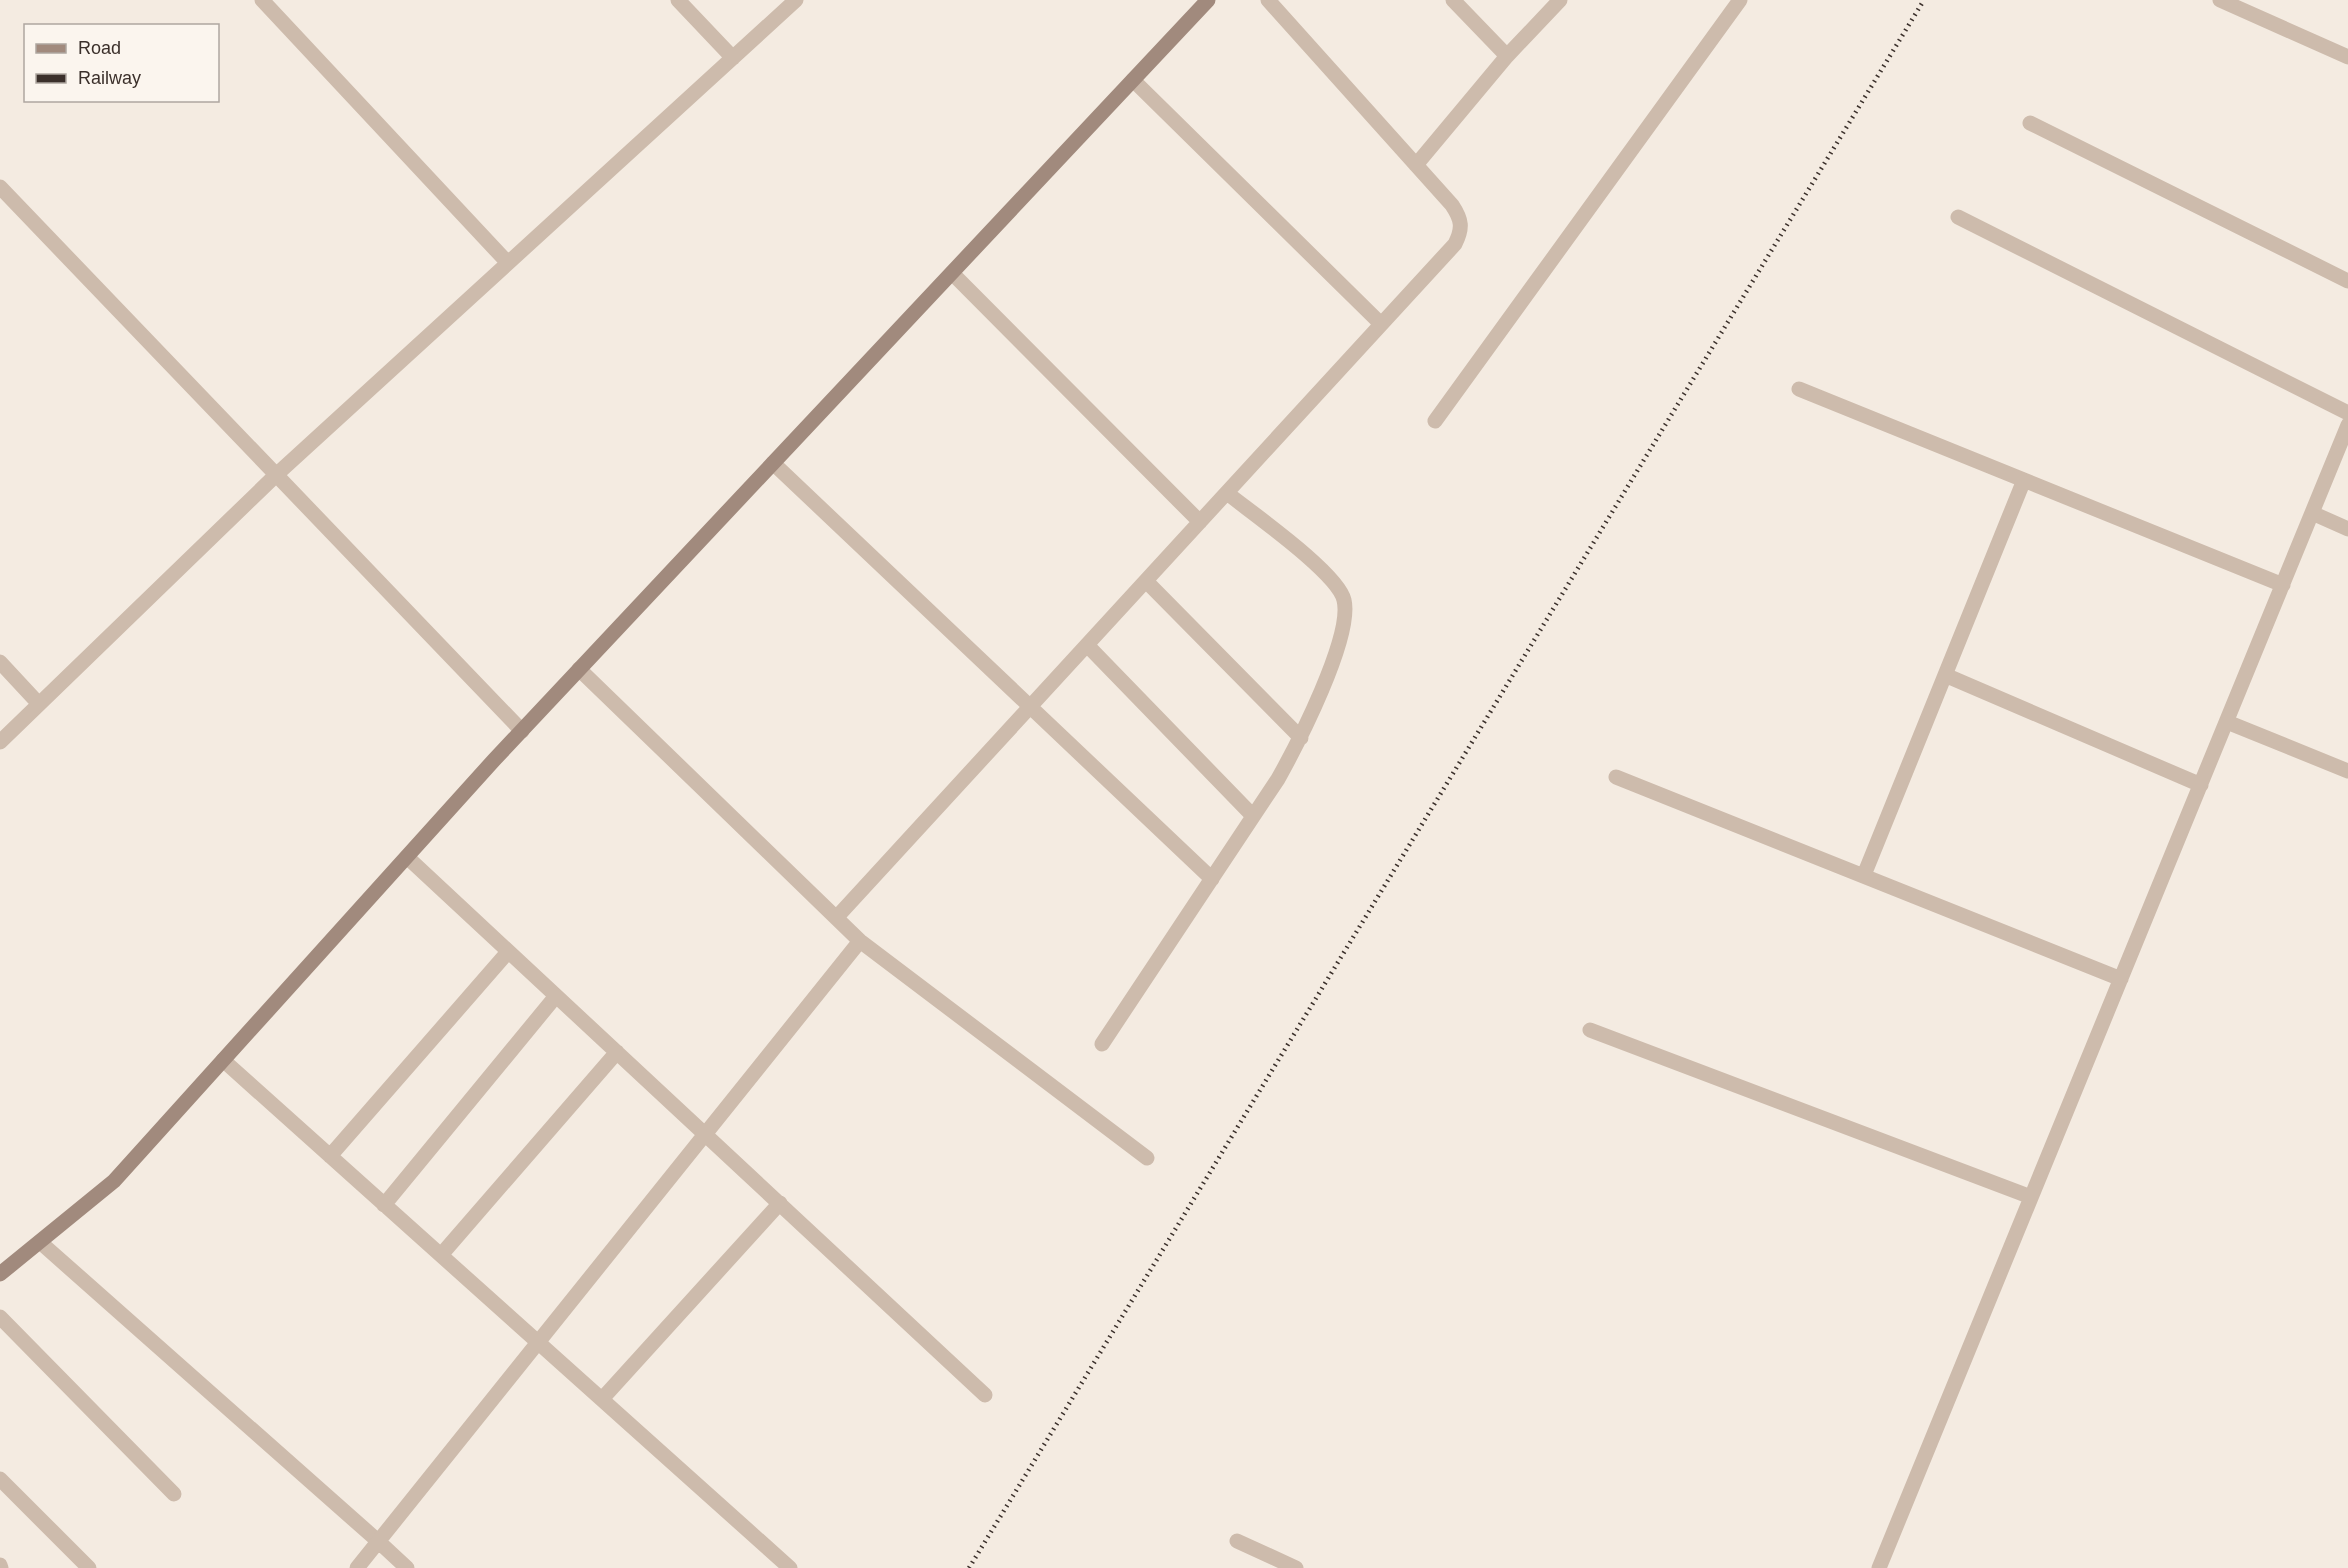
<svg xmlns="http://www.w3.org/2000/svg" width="2348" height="1568" viewBox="0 0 2348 1568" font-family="Arial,sans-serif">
<rect width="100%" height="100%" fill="#f4ebe1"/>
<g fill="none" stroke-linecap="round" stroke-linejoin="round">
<path stroke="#cdbbac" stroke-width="15" d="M40,1242L379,1542
M0,1317L174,1494
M0,1479L89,1568"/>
<path stroke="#cdbbac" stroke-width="15" d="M262,0L508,263
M678,0L733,58
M1453,0L1507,56
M2220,0L2348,57
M1133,80L1381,324
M2030,123L2348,281
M1416,165L1507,56L1560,0
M0,187L522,731
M1958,217L2348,413
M952,273L1200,522
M1799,389L2283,585
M1435,421L1740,0
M773,463L1212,879
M2312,513L2348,529
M1146,581L1301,738
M1087,645L1253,816
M0,662L39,704
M579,669L860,941L1147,1158
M1945,675L2201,785
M2227,722L2348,771
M0,742L276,475L796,0
M1616,777L2121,979
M407,857L985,1395
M1864,875L2024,480
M836,918L1455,244C1463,228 1462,220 1452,205L1268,0
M1590,1030L2031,1197
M1102,1044L1278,779C1297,745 1353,637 1344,600C1338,573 1252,513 1227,493
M223,1060L790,1568
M330,1156L508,952
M384,1205L556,996
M441,1255L617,1052
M602,1399L780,1203
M1237,1541L1296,1568
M379,1542L407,1568
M0,1565L1,1568
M357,1568L860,941
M1879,1568L2348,425"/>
<path stroke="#a18a7d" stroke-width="15" d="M0,1274L114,1181L494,760L1208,0"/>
<path stroke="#3b302b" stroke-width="4.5" stroke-dasharray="1.5 4.5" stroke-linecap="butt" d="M969,1568L1924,0"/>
</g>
<rect x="24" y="24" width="195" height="78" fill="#fbf5ee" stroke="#aea6a0" stroke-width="1.5"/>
<rect x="36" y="44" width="30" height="9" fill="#a18a7d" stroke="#aea6a0" stroke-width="1.5"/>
<text x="78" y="54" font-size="18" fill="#3b302b">Road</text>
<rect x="36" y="74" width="30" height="9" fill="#3b302b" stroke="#aea6a0" stroke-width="1.5"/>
<text x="78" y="84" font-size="18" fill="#3b302b">Railway</text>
</svg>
